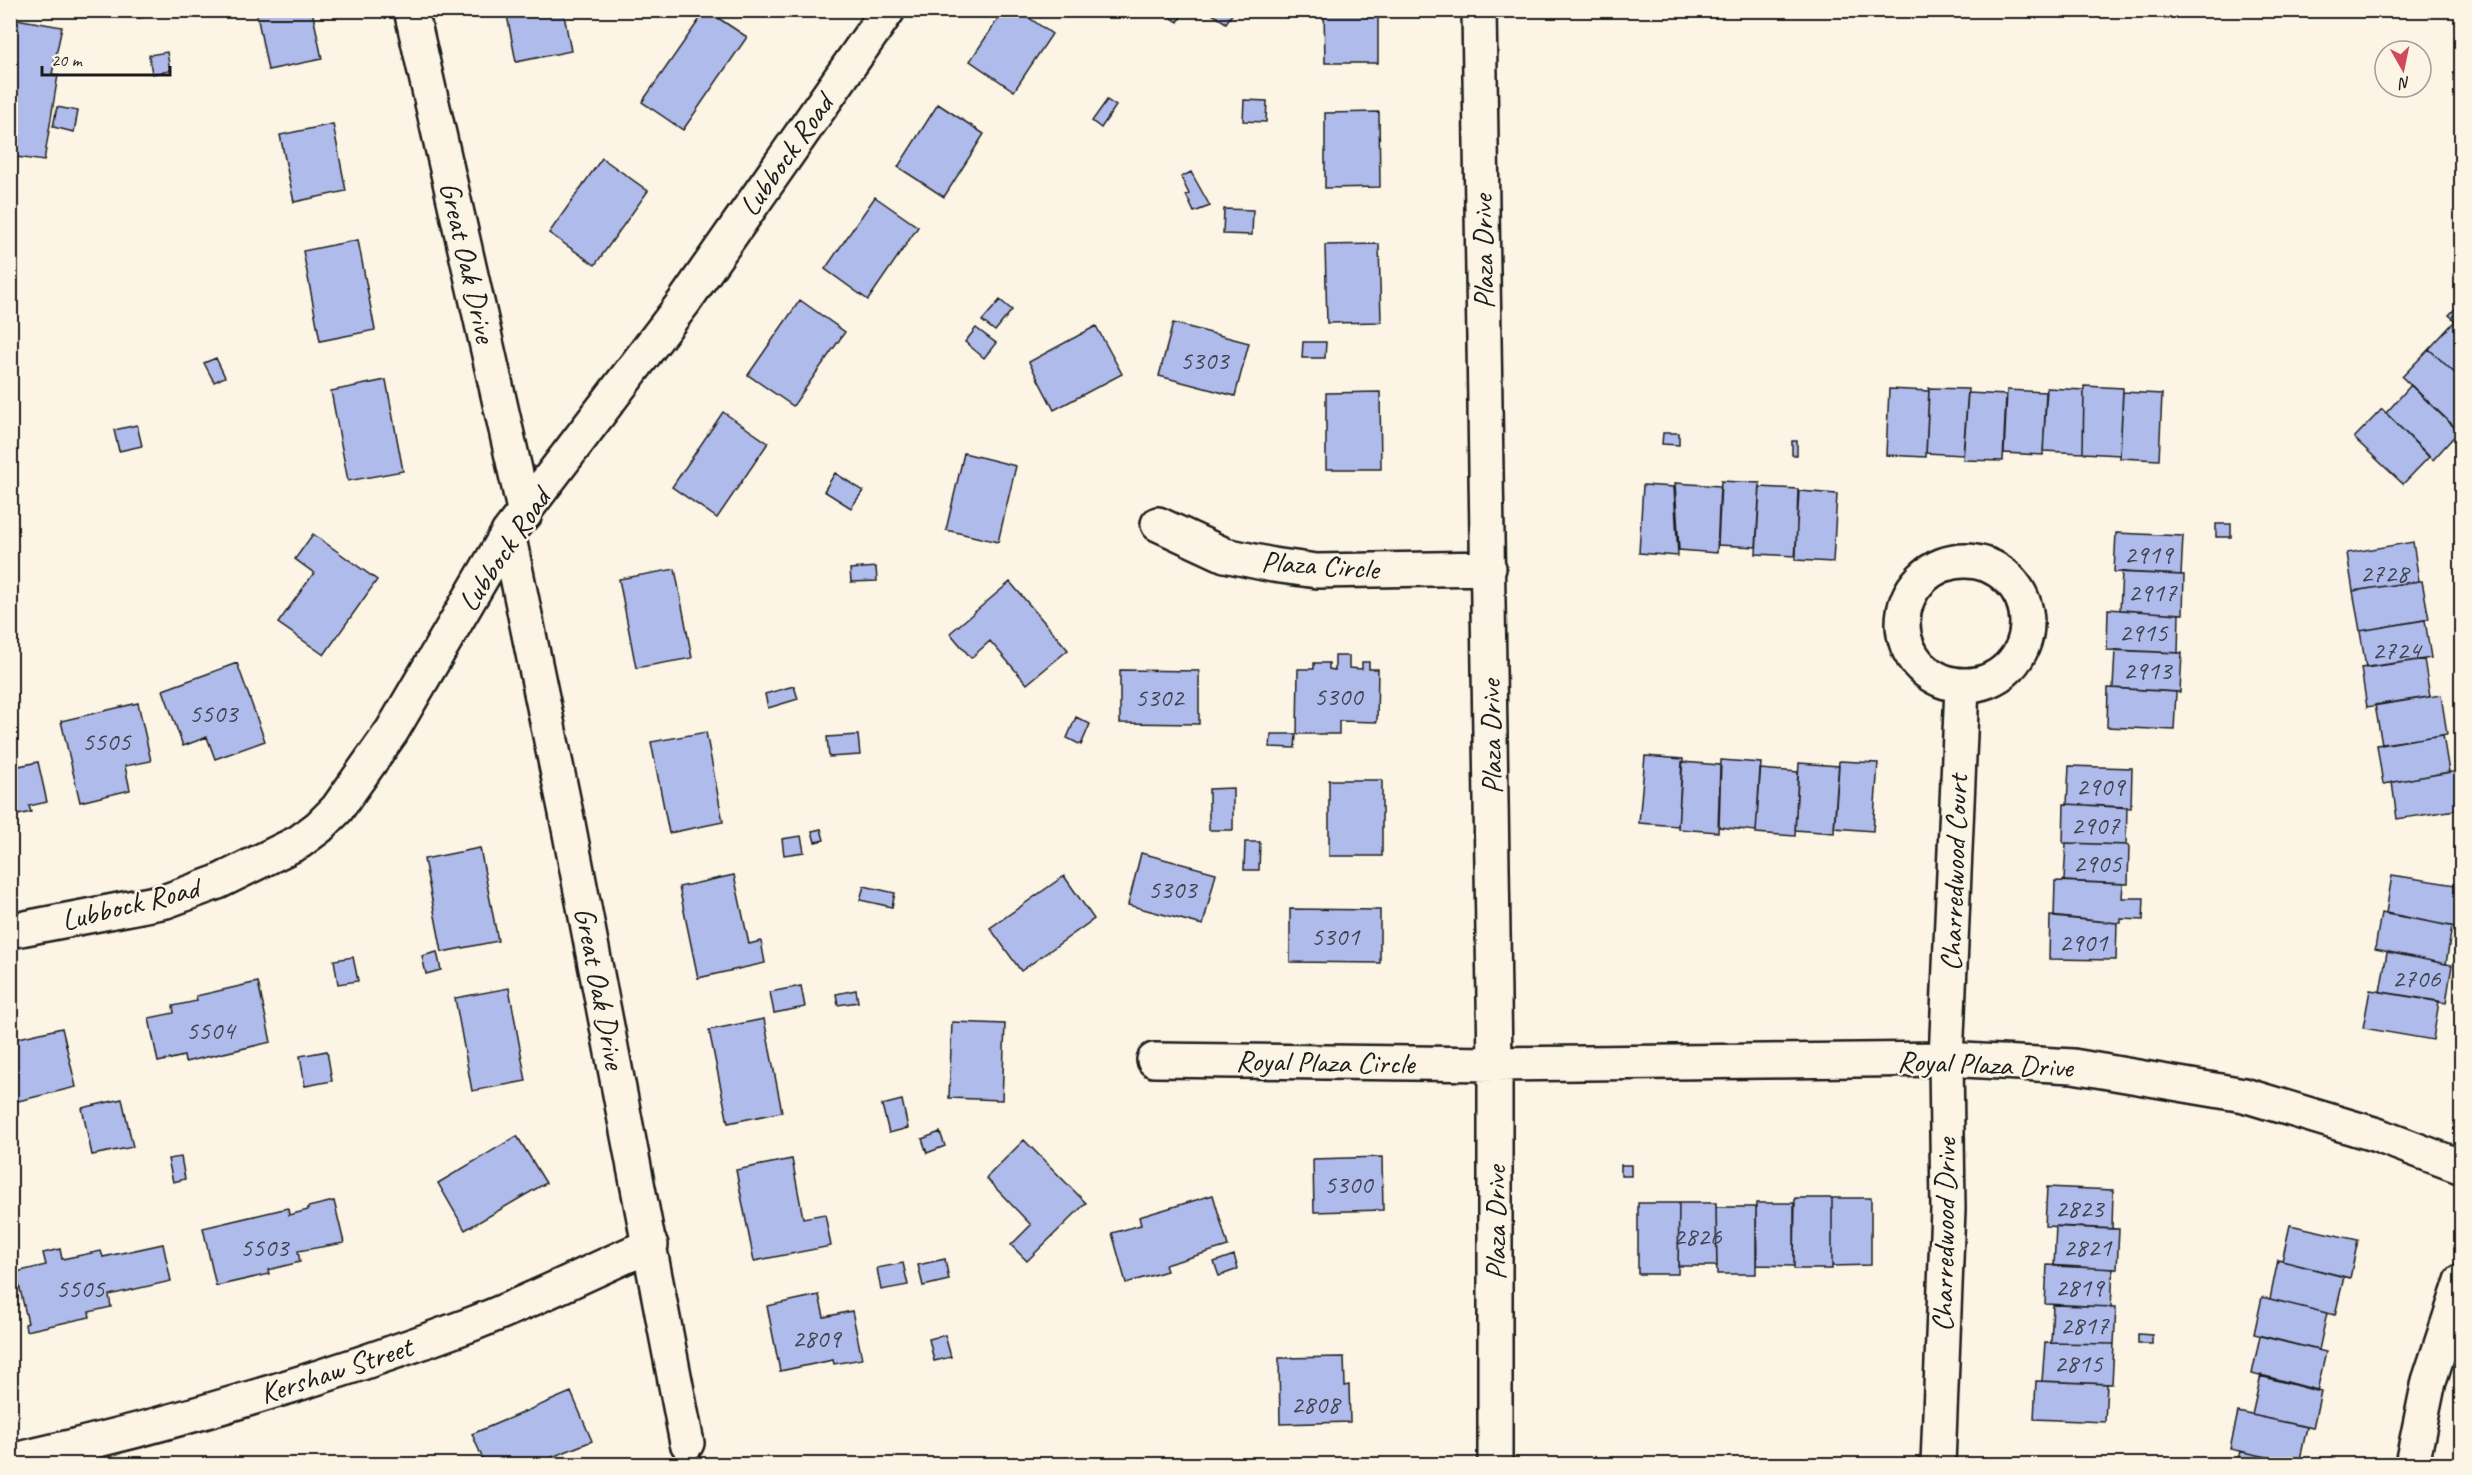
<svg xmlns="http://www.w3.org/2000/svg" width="2472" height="1475" viewBox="0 0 2472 1475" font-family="Caveat,sans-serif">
<rect width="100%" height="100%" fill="#fcf5e5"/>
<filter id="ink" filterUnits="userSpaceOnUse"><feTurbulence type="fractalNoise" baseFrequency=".0167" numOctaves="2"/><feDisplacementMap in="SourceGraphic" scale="12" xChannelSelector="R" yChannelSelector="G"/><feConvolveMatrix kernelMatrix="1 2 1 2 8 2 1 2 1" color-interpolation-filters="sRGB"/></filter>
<g filter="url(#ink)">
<path fill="#afbbeb" stroke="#1c1c1c" stroke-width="1.5" d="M137,10H154L155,14L139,18Z
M256,10H312L322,59L268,70Z
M506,10H563L571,51L516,62Z
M706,10L747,37L683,130L642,102Z
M1004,10H1018L1052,34L1014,91L970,61Z
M1169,10H1185L1178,22L1167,15Z
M1206,10H1235L1226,23Z
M1324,10H1378V63H1325Z
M16,19L62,27L52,74L58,75L44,161L10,156V67L14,49H11Z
M167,52L170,71L152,74L149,55Z
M1107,100L1116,106L1101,128L1092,121Z
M1244,100L1267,101L1266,122L1243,121Z
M938,104L984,134L944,197L898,167Z
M57,107L78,111L74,132L53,127Z
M1379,112L1380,187L1325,188V113Z
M333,124L346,191L294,202L280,135Z
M602,158L648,191L595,265L549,233Z
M1191,172L1210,206L1194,212L1186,195L1189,194L1181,177Z
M875,197L918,227L868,300L825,269Z
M1224,209L1253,210L1252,235L1223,234Z
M358,240L375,330L320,341L303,251Z
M1379,244L1381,322L1327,323L1325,245Z
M800,300L845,332L793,406L748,375Z
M1000,300L1012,310L995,331L982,321Z
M2462,302V327L2449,315Z
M2455,321L2462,327V380L2429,349Z
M1173,323L1249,343L1235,396L1159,376Z
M1096,326L1122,374L1054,410L1029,362Z
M976,328L996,343L984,358L965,342Z
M1303,342H1326L1325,358H1302Z
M2429,349L2462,380V419L2454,427L2402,377Z
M216,358L225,377L214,382L204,363Z
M386,380L403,471L348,481L331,391Z
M2411,385L2459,431L2433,460L2386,413Z
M2084,386L2123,388L2120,455L2083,453Z
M1929,388L1968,389L1963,455L1926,453Z
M2047,388L2084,390L2083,453L2043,451Z
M1889,389L1929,391L1926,457L1886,455Z
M2007,390L2046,392L2043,455L2004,453Z
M1380,392L1381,469H1326V393Z
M2123,392L2162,394L2159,460L2120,458Z
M1968,393L2006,395L2003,461L1963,460Z
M2382,409L2429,457L2403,484L2354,438Z
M723,412L768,443L717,518L672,487Z
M137,425L142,446L119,451L114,430Z
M1663,433H1679V445L1662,444Z
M1792,441H1797V455H1792Z
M964,453L1016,466L998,542L946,530Z
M835,473L863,491L851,508L824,491Z
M1721,481L1760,483L1756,547L1718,545Z
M1675,483L1720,486L1717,553L1679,550Z
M1643,485L1674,487L1678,556L1639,553Z
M1760,487L1798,489L1796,556L1756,554Z
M1799,491L1837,494L1833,562L1795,560Z
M2216,524H2231V537H2216Z
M2116,533L2183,536L2181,575L2114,572Z
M313,534L377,580L324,655L278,623L314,573L295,559Z
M2413,542L2419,581L2353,591L2347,553Z
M876,567L877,581L851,582L850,569Z
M675,569L692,658L636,668L619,579Z
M2122,572L2184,575L2183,614L2120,610Z
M2419,581H2422L2429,619L2360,631L2353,591Z
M1010,582L1068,650L1027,684L990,641L971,658L950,633Z
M2108,609L2179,614L2178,653L2107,650Z
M2425,620L2431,658L2366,668L2360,631Z
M2115,650L2182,653L2180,692L2113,688Z
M1335,656H1349V668L1362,669V662H1369V669H1378L1377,722L1339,721V734H1297L1298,669H1314V663H1329V669L1335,670Z
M2424,659L2430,697L2367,707L2361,668Z
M237,663L265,741L215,759L207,737L183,746L163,690Z
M1120,670L1199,671V724L1120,723Z
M10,685L17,709L10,710Z
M794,686L798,699L768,708L765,694Z
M2108,688L2176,692L2174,730L2107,727Z
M2441,695L2447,734L2382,745L2375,705Z
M138,703L151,761L125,766L130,790L80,802L61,721Z
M1076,717L1090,724L1081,745L1067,738Z
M706,732L723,822L669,833L651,742Z
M1271,734H1296L1295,748L1270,747Z
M858,735L860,755L829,757L827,737Z
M2443,735L2449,772L2383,784L2377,745Z
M1645,756L1683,759L1678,826L1639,823Z
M17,757L19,766L38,762L47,802L29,806L31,812L10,817V759Z
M1721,760L1761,763L1756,831L1719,827Z
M1839,761L1878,763L1873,831L1834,828Z
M1682,762L1720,765L1718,832L1678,829Z
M1799,763L1839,766L1834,833L1795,830Z
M2069,766L2132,768L2131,808L2067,804Z
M1760,769L1798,772L1795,836L1756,833Z
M2457,771L2462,809L2397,819L2392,782Z
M1329,780H1382V856H1329Z
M1233,788V830H1209V789Z
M2064,804L2127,807L2126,845L2063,843Z
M821,829L824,840L815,842L812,831Z
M801,836L804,852L784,855L782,839Z
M1245,842H1260L1259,870H1244Z
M2066,843L2129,845L2128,884L2064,881Z
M480,848L498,941L442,952L424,859Z
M1141,853L1216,873L1203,925L1128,905Z
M734,875L749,944L761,941L765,963L698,978L679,887Z
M2392,875L2462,886L2455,927L2386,913Z
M1064,876L1094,919L1021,971L990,928Z
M2055,881L2123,884L2122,898H2144L2143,920L2121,919V923H2117L2054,917Z
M864,886L895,893L892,907L860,900Z
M1290,909L1380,910V963L1290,962Z
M2381,913L2452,926L2446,964L2375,949Z
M2050,916L2117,923L2116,960L2049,959Z
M437,952L441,970L426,974L422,956Z
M2387,952L2452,965L2446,1003L2380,992Z
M353,957L358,981L338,984L334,960Z
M258,982L271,1042L185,1062L184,1056L158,1062L149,1018L174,1013L173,1006L197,1001L196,996Z
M801,986L805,1007L774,1013L770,992Z
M509,988L526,1081L472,1091L455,998Z
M856,990L858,1002L838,1005L836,994Z
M2370,990L2439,1001L2433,1040L2363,1028Z
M764,1019L782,1112L728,1123L709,1030Z
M952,1022L1005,1024L1002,1100L949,1098Z
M62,1028L76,1087L10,1103V1040Z
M327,1051L332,1081L305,1086L300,1056Z
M122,1099L133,1147L92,1155L82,1108Z
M902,1100L908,1128L889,1133L882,1105Z
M940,1132L945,1146L927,1153L922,1139Z
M517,1136L546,1183L465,1230L438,1183Z
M1024,1140L1086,1203L1027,1261L1011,1245L1031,1225L986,1178Z
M181,1157L185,1179L173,1182L168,1159Z
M1382,1157L1383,1210L1314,1212L1313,1159Z
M792,1159L803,1218L825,1214L831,1246L754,1261L736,1170Z
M1621,1165H1631V1176H1621Z
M2047,1187L2113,1190L2112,1229L2045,1226Z
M1213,1195L1228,1246L1165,1265L1167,1271L1126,1283L1112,1233L1141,1225L1139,1217Z
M1795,1198H1832V1269H1794Z
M1832,1198H1871V1265L1832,1266Z
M334,1201L344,1243L298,1251L300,1262L268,1270L269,1274L216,1286L203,1228L288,1208L289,1215L308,1210V1207Z
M1638,1203H1679L1678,1274H1638Z
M1679,1203H1716L1717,1266H1678Z
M1756,1203H1794V1266L1757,1265Z
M1716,1207H1756V1274H1717Z
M2290,1225L2358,1240L2350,1278L2282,1261Z
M2056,1226L2119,1229L2117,1269L2054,1266Z
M163,1244L171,1281L109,1295L111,1307L89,1312L90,1317L26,1331L25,1324L28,1323L16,1272L46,1265L43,1253L60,1249L62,1259L101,1251L103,1257Z
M1234,1255L1238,1269L1219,1276L1214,1262Z
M945,1259L949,1280L923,1286L918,1265Z
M2278,1260L2344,1277L2335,1315L2270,1299Z
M903,1263L908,1285L881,1290L877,1268Z
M2047,1265L2113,1269L2111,1307L2045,1304Z
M819,1295L824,1317L852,1311L862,1359L834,1364L833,1360L780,1371L767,1306Z
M2262,1297L2327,1313L2319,1350L2254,1334Z
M2053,1305L2116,1307L2114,1344L2051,1343Z
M2138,1334L2152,1335V1344H2138Z
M945,1335L951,1357L934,1361L929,1339Z
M2260,1336L2326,1352L2317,1391L2252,1374Z
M2045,1343L2114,1344L2112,1384L2042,1381Z
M1344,1357L1345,1386L1349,1385L1350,1422L1280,1424L1279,1358Z
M2261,1375L2321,1391L2313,1428L2252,1415Z
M2036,1381L2107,1384L2105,1422L2034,1419Z
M571,1392L592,1441L535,1464H485L472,1434Z
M2238,1412L2307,1427L2299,1464L2230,1449Z
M2240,1451L2297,1464H2237Z"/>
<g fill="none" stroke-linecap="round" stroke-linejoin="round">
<defs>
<path id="minor" d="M411,10L525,514
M1479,10L1495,1064V1464
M1158,524L1225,555L1273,565L1317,571L1489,568
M508,533L566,813L687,1443
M1903 623a62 62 0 1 1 124 0a62 62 0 1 1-124 0Z
M10,931L166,901L218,882L299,842L319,827L337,809L392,731L508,533L684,302L888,10
M1154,1060L1495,1064L1946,1059L2073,1066L2244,1095L2377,1135L2462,1167
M10,1461C167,1426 322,1380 472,1324C532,1301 591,1271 651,1245
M1938,1464L1948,1209L1946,1059L1962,687
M2412,1464L2429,1381L2462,1281"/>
</defs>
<use href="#minor" stroke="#1c1c1c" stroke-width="38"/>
<use href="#minor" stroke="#fcf5e5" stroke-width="33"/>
</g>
</g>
<g text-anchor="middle" stroke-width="5" stroke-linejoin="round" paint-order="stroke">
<g font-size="27" fill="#414450">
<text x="1204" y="369">5303</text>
<text x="2148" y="563">2919</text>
<text x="2384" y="582">2728</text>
<text x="2152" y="601">2917</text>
<text x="2143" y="641">2915</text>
<text x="2396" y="659">2724</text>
<text x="2147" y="679">2913</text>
<text x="1338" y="705">5300</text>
<text x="1159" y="706">5302</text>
<text x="213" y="722">5503</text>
<text x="106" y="750">5505</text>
<text x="2100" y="795">2909</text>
<text x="2095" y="834">2907</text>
<text x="2097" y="872">2905</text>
<text x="1172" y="898">5303</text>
<text x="1335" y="945">5301</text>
<text x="2083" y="951">2901</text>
<text x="2416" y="987">2706</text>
<text x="210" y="1039">5504</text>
<text x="1348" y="1193">5300</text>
<text x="2079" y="1217">2823</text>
<text x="1697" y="1245">2826</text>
<text x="264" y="1256">5503</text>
<text x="2087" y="1256">2821</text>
<text x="2079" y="1296">2819</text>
<text x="80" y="1297">5505</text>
<text x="2084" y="1334">2817</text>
<text x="816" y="1347">2809</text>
<text x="2078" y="1372">2815</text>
<text x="1315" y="1413">2808</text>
</g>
<g font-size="30" fill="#1c1c1c" stroke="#fcf5e5">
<text transform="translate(786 155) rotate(-55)" y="10">Lubbock Road</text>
<text transform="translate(1483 252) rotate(-91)" y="10">Plaza Drive</text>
<text transform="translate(468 262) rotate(77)" y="10">Great Oak Drive</text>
<text transform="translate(504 550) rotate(-56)" y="10">Lubbock Road</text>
<text transform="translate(1320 565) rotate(4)" y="10">Plaza Circle</text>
<text transform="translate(1491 737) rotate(-91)" y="10">Plaza Drive</text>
<text transform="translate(1954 873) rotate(-88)" y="10">Charredwood Court</text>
<text transform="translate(130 904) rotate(-14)" y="10">Lubbock Road</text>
<text transform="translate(600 988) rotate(79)" y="10">Great Oak Drive</text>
<text transform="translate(1325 1062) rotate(1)" y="10">Royal Plaza Circle</text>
<text transform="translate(1985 1064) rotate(2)" y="10">Royal Plaza Drive</text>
<text transform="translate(1495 1223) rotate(-90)" y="10">Plaza Drive</text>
<text transform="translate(1944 1235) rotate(-89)" y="10">Charredwood Drive</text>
<text transform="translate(336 1370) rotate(-18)" y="10">Kershaw Street</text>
</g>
</g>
<rect width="2472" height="1475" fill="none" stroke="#fcf5e5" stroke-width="36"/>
<rect x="18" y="18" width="2436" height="1439" fill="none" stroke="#1c1c1c" stroke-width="2" filter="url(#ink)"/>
<g transform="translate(2403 69) rotate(171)"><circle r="28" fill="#fcf5e5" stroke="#a29e95" stroke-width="1.5"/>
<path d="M0-4.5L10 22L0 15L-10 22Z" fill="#d1495b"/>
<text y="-9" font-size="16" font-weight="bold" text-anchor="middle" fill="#1c1c1c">N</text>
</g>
<path d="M42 66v9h128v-9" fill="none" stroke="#1c1c1c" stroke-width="3"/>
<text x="51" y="66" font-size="18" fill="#1c1c1c" stroke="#fcf5e5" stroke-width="4.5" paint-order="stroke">20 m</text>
</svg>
